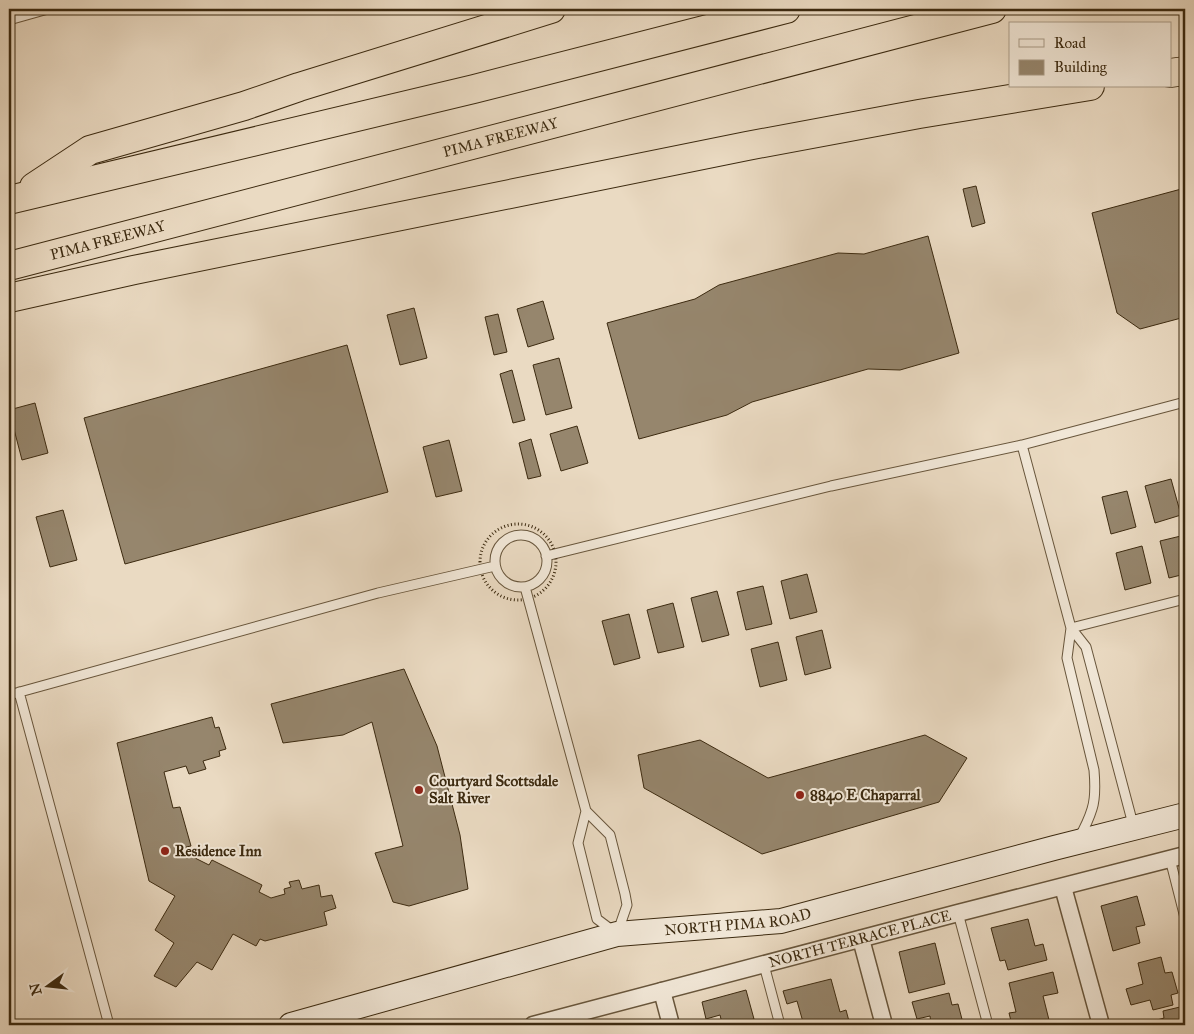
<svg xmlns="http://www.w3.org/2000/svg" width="1194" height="1034" viewBox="0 0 1194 1034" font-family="'IM FELL Great Primer',serif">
<rect width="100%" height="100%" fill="#eadac2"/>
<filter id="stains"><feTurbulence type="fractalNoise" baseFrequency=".004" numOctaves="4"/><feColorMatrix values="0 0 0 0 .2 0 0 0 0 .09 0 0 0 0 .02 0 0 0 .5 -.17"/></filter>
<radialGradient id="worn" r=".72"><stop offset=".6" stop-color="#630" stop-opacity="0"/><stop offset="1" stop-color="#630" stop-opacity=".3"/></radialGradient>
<path fill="#96866d" stroke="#3c2a10" d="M976,186L985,223L972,227L963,189Z
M1185,188V317L1140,329L1117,313L1092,213Z
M928,236L959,353L900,370L868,369L752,402L727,415L639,439L607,323L695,299L719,285L838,253L864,254Z
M543,301L554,339L528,347L517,309Z
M414,308L427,358L400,365L387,315Z
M498,314L507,352L494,355L485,317Z
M347,345L388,492L125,564L84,418Z
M559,358L572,408L546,415L533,365Z
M512,370L525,420L513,423L500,374Z
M35,403L48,453L22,460L9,410Z
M577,426L588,463L561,471L550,434Z
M531,439L541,476L528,479L519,443Z
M449,440L462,491L436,497L423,447Z
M1171,479L1181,515L1155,523L1145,486Z
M1127,491L1136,527L1111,534L1102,497Z
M63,510L77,560L50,567L36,517Z
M1185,535V574L1169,578L1160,541Z
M1142,546L1151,583L1125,590L1116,553Z
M807,574L817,612L790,619L781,581Z
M763,586L772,624L746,630L737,592Z
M717,591L729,635L702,642L691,598Z
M673,603L684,647L658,653L647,610Z
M629,614L640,658L614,665L602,621Z
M822,630L831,668L805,675L796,637Z
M778,642L787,680L760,687L751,649Z
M404,669L437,746L460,835L468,889L409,906L393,902L375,853L403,846L372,722L343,735L283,743L271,704Z
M212,717L215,728L219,727L226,749L219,751L220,756L203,761L206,769L189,774L186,766L164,772L173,808L180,807L191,846L186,847L189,855L209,865L212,860L262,885L259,892L271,898L285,894L284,889L291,887L289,882L299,880L302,889L319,885L321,897L332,895L336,908L324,912L327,925L265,941L260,939L256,946L233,934L212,970L197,962L176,987L154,976L174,943L155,930L175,896L149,881L117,743Z
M925,735L967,758L939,802L762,854L644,788L638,755L700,740L768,778Z
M1137,896L1145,925L1136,927L1140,943L1113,951L1101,906Z
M1028,919L1035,946L1043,944L1047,960L1008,970L1005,960L1000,961L991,928Z
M935,943L945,984L909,993L899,952Z
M1161,957L1165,973L1172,972L1178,993L1171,995L1173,1005L1153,1010L1150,1000L1131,1005L1126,989L1143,984L1138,963Z
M1053,972L1058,993L1043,996L1049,1020L1028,1025H1012L1009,1013L1016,1012L1009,983Z
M831,979L840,1012L846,1010L850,1025H811L810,1020L803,1022L797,1001L787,1004L783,991Z
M746,990L754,1019L746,1021L747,1025H713L722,1023L720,1015L706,1019L702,1002Z
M949,993L952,1005L958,1004L963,1023L957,1025H926L931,1024L930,1016L917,1019L912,1002Z
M1180,1007L1185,1025H1140L1164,1018L1163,1011Z"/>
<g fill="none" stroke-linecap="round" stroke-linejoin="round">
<defs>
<path id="lane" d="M9,20L48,9
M1022,445L1071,628L1086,647L1134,828
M495 561a26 26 0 1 1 52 0a26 26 0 1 1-52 0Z
M546,556L831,486L1022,445L1185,402
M525,587L586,811L578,843L597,919L617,934L627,905L625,894L610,835L586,811
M1071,628L1067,658L1094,770C1095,782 1096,797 1092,809C1089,819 1084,829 1079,838
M1071,628L1185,599
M19,692L109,1025
M9,695L378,593L495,566
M1170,859L1185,918
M958,913L988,1025
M764,965L780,1025"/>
<g id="street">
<path d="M1063,887L1101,1025"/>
<path d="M861,939L884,1025"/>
<path d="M662,991L671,1025"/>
<path id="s1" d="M533,1025L958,913L1185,855"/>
</g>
<g id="secondary">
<path id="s2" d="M291,1025L617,934L781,921L1054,848L1185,815"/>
</g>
<g id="highway">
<path d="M1170,73L1185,71"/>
<path d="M34,187L90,150L244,106L299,87L551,9"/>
<path d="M9,200L474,89L786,9"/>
<path id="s3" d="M9,266L992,9"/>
<path d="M9,298L134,270L747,146L919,114L1090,86"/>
</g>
</defs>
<use href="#lane" stroke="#68563c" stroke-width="11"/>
<use href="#street" stroke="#68563c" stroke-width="19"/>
<use href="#secondary" stroke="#3c2a10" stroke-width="26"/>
<use href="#highway" stroke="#3c2a10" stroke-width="30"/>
<path stroke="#3c2a10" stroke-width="3" stroke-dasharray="1 2.5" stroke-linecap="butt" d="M480 562a38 38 0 1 1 76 0a38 38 0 1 1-76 0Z"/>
<use href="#lane" stroke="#f1e7d7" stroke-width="9"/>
<use href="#street" stroke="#f1e7d7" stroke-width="16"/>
<use href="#secondary" stroke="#f1e7d7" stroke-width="24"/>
<use href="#highway" stroke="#eadac2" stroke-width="28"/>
</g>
<g fill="#8f2418" stroke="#f1e7d7" stroke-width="2">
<circle cx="419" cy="790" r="5"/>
<circle cx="800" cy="795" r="5"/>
<circle cx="165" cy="851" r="5"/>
</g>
<g text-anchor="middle" stroke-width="4" stroke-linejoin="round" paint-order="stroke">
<g font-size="15" fill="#3c2a10" stroke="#f1e7d7">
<text dy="5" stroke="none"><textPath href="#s3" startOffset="508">PIMA FREEWAY</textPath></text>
<text dy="5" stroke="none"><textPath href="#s3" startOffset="102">PIMA FREEWAY</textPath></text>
<text dy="5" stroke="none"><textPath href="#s2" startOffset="460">NORTH PIMA ROAD</textPath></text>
<text dy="5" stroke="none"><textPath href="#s1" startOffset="338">NORTH TERRACE PLACE</textPath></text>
</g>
<g font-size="15" font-weight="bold" fill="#3c2a10" stroke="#f1e7d7" text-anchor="start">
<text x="429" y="786">Courtyard Scottsdale<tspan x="429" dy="17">Salt River</tspan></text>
<text x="810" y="800">8840 E Chaparral</text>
<text x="175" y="856">Residence Inn</text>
</g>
</g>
<rect width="1194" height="1034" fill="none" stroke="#eadac2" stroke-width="30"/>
<rect x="10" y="10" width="1174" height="1014" fill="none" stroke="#3c2a10" stroke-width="2.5"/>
<rect x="15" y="15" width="1164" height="1004" fill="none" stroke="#3c2a10"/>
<rect x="1009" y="22" width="162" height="65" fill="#f1e7d7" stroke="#a99b87"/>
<rect x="1019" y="39" width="25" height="8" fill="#f1e7d7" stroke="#a99b87"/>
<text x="1054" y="48" font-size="15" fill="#3c2a10">Road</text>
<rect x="1019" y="60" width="25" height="15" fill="#96866d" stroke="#a99b87"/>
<text x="1054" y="72" font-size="15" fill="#3c2a10">Building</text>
<g transform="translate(48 986) rotate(255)" stroke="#f1e7d7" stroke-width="4" paint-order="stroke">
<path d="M0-4L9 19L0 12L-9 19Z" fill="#3c2a10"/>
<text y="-8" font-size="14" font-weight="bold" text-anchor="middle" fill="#3c2a10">N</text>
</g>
<rect width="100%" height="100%" filter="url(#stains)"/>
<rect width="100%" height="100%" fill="url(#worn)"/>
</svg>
